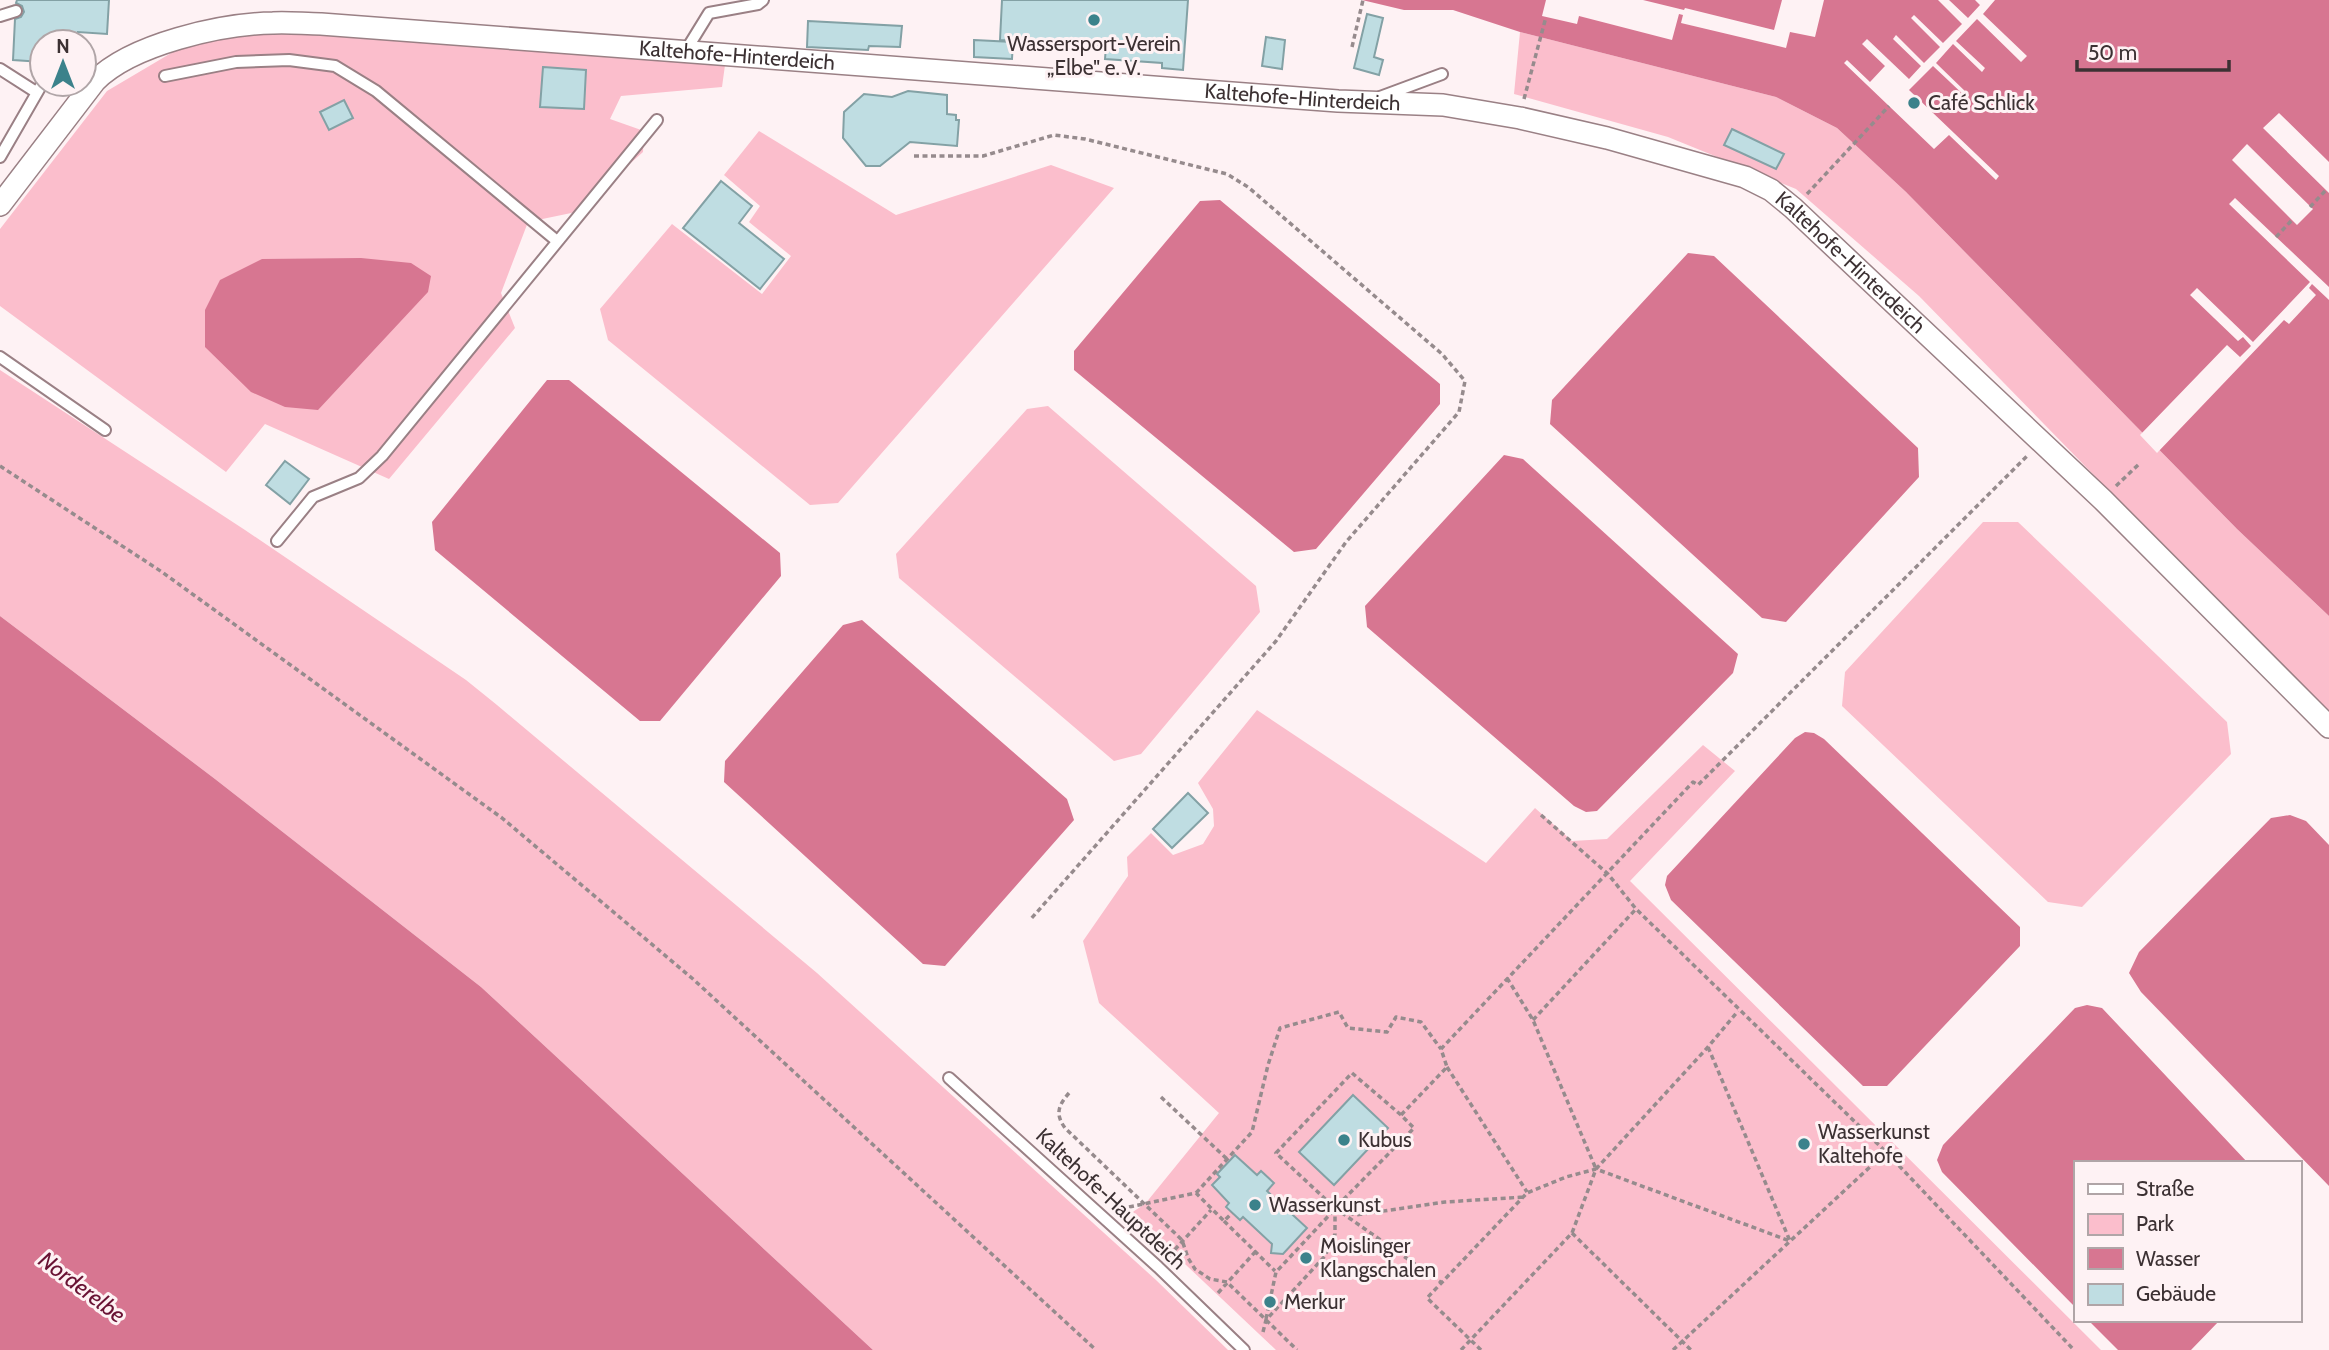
<svg xmlns="http://www.w3.org/2000/svg" width="2329" height="1350" viewBox="0 0 2329 1350" font-family="Cabin,sans-serif">
<rect width="100%" height="100%" fill="#fef2f4"/>
<path fill="#fbbecc" d="M265,28L725,65L722,87L621,96L610,119L644,131L643,152L576,212L528,222L501,293L515,328L389,479L265,424L226,472L0,306V229L107,91L178,49Z
M1520,32L1776,97L1837,128L1906,192L2237,529L2329,616V716L1919,296L1796,189L1668,137L1514,94Z
M759,131L896,215L1051,165L1114,188L838,503L810,505L608,340L600,309L672,224L762,294L791,256L749,222L760,206L724,175Z
M0,370L245,530L466,680L497,705L817,973L1156,1280L1228,1350H873L481,987L215,779L0,616Z
M1048,406L1256,586L1260,612L1141,754L1114,761L899,578L896,554L1027,409Z
M1983,522H2018L2227,722L2231,754L2082,907L2048,902L1842,706L1845,672Z
M1257,710L1486,863L1535,808L1572,841L1607,839L1703,745L1735,771L1630,881L2101,1350H1276L1131,1213L1145,1204L1219,1113L1099,1003L1083,941L1128,876L1127,857L1151,833L1173,855L1203,844L1214,826L1213,809L1198,783Z"/>
<path fill="#d77691" d="M1362,0H2329V616L2237,529L1906,192L1837,128L1776,97L1520,32L1453,10H1404Z
M1220,200L1440,384V404L1316,549L1294,552L1074,370V351L1200,201Z
M1688,253L1714,256L1918,448L1919,477L1786,622L1762,618L1550,424L1552,400Z
M361,258L411,263L431,276L428,292L318,410L285,407L251,392L205,347V310L220,280L262,259Z
M547,380H569L780,553L781,576L660,721H640L435,550L432,522Z
M1504,455L1523,459L1738,654L1733,673L1597,811L1586,812L1574,806L1367,627L1365,606Z
M0,616L215,779L481,987L873,1350H0Z
M862,620L1067,799L1074,820L945,966L923,964L724,782L725,761L843,625Z
M1805,732L1814,733L1824,739L2020,927V946L1887,1086H1863L1671,900L1665,885L1667,876L1795,738Z
M2290,815L2306,821L2329,845V1186L2141,992L2129,973L2139,952L2271,818Z
M2087,1005L2102,1008L2248,1163H2075V1307L1942,1172L1937,1160L1943,1145L2075,1008Z
M2088,1320H2220L2191,1350H2118Z"/>
<path fill="#fef2f4" d="M1546,0H1643L1684,10L1685,8L1774,30L1782,0H1824L1815,37L1790,32L1786,48L1681,23L1683,15L1679,14L1672,40L1579,16L1577,24L1542,16Z
M1938,0H1949L1968,18L1980,5L1975,0H1995L1983,14L2027,56L2021,62L1977,19L1956,41L1985,68L1982,72L1953,44L1936,63L1969,95L1967,98L1933,66L1909,90L1999,176L1996,180L1949,135L1934,149L1844,63L1847,60L1870,82L1885,66L1862,44L1867,39L1909,79L1921,66L1893,39L1896,35L1924,63L1940,47L1911,18L1914,15L1943,43L1962,24Z
M2279,113L2329,162V193L2263,128Z
M2247,144L2313,209L2297,225L2232,160Z
M2235,198L2329,287V300L2312,284L2309,288L2316,295L2289,324L2284,320L2157,453L2140,435L2227,345L2240,357L2251,346L2243,337L2238,341L2190,295L2197,288L2253,342L2310,282L2229,204Z"/>
<path fill="#bfdde2" stroke="#83a1a5" stroke-width="2" d="M17,0H109L107,34L78,32V42H42V62L13,60L15,19L21,17L24,12L22,6L16,3Z
M1002,0H1188L1183,70L1162,68V63L1105,59L1106,46L1000,40Z
M1367,14L1383,18L1374,57L1383,60L1379,75L1354,68Z
M808,21L902,26L900,47L869,46L868,50L807,47Z
M1266,37L1285,40L1282,69L1262,66Z
M974,40L1013,42L1012,59L974,57Z
M543,67L586,70L584,109L540,107Z
M908,91L947,95V114L956,115V120H959L957,146L910,142L880,166H866L843,138L844,112L864,94L892,97Z
M344,100L353,118L329,130L320,112Z
M1732,129L1784,154L1776,169L1724,145Z
M721,181L752,206L739,223L784,259L760,289L683,228Z
M285,461L309,479L290,504L266,485Z
M1188,793L1208,813L1172,848L1153,829Z
M1353,1095L1388,1128L1334,1185L1299,1152Z
M1235,1155L1257,1175L1261,1171L1274,1183L1267,1191L1307,1228L1283,1254L1271,1253L1272,1244L1243,1217L1240,1220L1226,1207L1229,1203L1212,1185L1220,1177L1217,1174Z"/>
<g fill="none" stroke-linecap="round" stroke-linejoin="round">
<defs>
<path id="lane" d="M0,16L16,11
M685,52L709,13L758,4L763,0
M0,69L36,92
M165,76L236,62L289,60L335,66L376,91L557,241
M1380,97L1442,74
M0,157L42,84
M0,357L105,430
M277,541L313,497L359,478L382,456L657,120
M949,1078L1158,1267L1244,1350"/>
<g id="street">
<path id="s1" d="M0,205L95,81C132,44 221,24 273,23C289,22 305,24 321,24L1338,101L1443,105L1520,118L1607,138L1745,177L1771,190L1793,208L2103,500L2329,727"/>
</g>
</defs>
<use href="#lane" stroke="#9a8085" stroke-width="14"/>
<use href="#street" stroke="#9a8085" stroke-width="24"/>
<path stroke="#968b8d" stroke-width="3.5" stroke-dasharray="5 3.5" stroke-linecap="butt" d="M1352,47L1363,0
M1524,99L1546,17
M914,156H983L1054,135L1085,139L1227,174L1248,187L1442,354L1465,381L1459,412L1346,542L1276,641L1030,920
M1807,194L1889,106
M2310,207L2326,190
M2276,237L2292,220
M0,466L162,572L502,818L693,979L1096,1350
M2116,486L2139,464
M1541,815L1608,874L1636,909L1886,1152L2074,1350
M1507,978L1533,1020L1596,1169
M1533,1020L1636,909
M1447,1067L1527,1192
M1069,1093C1058,1106 1055,1114 1065,1128L1182,1240L1188,1258L1195,1269L1210,1279L1227,1282L1297,1350
M1161,1097L1227,1159
M1401,1115L1352,1073L1276,1153L1335,1208L1442,1283
M1196,1193L1252,1132L1268,1065L1280,1028L1339,1012L1348,1028L1387,1032L1396,1017L1421,1022L1441,1049
M1129,1207L1196,1193L1224,1221L1232,1213
M1341,1210L1356,1215L1445,1202L1524,1197
M1224,1221L1275,1271
M1572,1233L1691,1350
M1169,1256L1211,1210
M1218,1293L1256,1251
M1266,1319L1276,1272L1334,1210
M1263,1332L1266,1320L1325,1256L1335,1234V1208L1414,1128L1401,1115L1447,1067L1441,1049L1693,782L1698,785L2027,456
M1461,1350L1572,1233L1596,1169L1708,1047L1738,1011
M1481,1350L1427,1298L1527,1193L1566,1177L1596,1169L1790,1241L1708,1047
M1673,1350L1886,1152"/>
<use href="#lane" stroke="#fff" stroke-width="10"/>
<use href="#street" stroke="#fff" stroke-width="21"/>
</g>
<g fill="#3b828b" stroke="#fef2f4" stroke-width="2.5">
<circle cx="1094" cy="20" r="7"/>
<circle cx="1914" cy="103" r="7"/>
<circle cx="1344" cy="1140" r="7"/>
<circle cx="1804" cy="1144" r="7"/>
<circle cx="1255" cy="1205" r="7"/>
<circle cx="1306" cy="1258" r="7"/>
<circle cx="1270" cy="1302" r="7"/>
</g>
<g text-anchor="middle" stroke-width="6" stroke-linejoin="round" paint-order="stroke">
<g font-size="21" fill="#3c3133" stroke="#fef2f4" text-anchor="start">
<text x="1094" y="51" text-anchor="middle">Wassersport-Verein<tspan x="1094" dy="24">„Elbe" e. V.</tspan></text>
<text x="1928" y="110">Café Schlick</text>
<text x="1818" y="1139">Wasserkunst<tspan x="1818" dy="24">Kaltehofe</tspan></text>
<text x="1358" y="1147">Kubus</text>
<text x="1269" y="1212">Wasserkunst</text>
<text x="1320" y="1253">Moislinger<tspan x="1320" dy="24">Klangschalen</tspan></text>
<text x="1284" y="1309">Merkur</text>
</g>
<g font-size="21" fill="#3c3133" stroke="#fef2f4">
<text dy="7" stroke="none"><textPath href="#s1" startOffset="812">Kaltehofe-Hinterdeich</textPath></text>
<text dy="7" stroke="none"><textPath href="#s1" startOffset="1379">Kaltehofe-Hinterdeich</textPath></text>
<text dy="7" stroke="none"><textPath href="#s1" startOffset="1967">Kaltehofe-Hinterdeich</textPath></text>
<text transform="translate(1111 1199) rotate(43)" y="7">Kaltehofe-Hauptdeich</text>
</g>
<g font-size="23" font-style="italic" fill="#691234" stroke="#fef2f4">
<text transform="translate(82 1287) rotate(37)" y="8">Norderelbe</text>
</g>
</g>
<rect x="2074" y="1161" width="228" height="161" fill="#fef2f4" stroke="#b0a5a7" stroke-width="2"/>
<rect x="2088" y="1184" width="35" height="10" fill="#ffffff" stroke="#b0a5a7" stroke-width="2"/>
<text x="2136" y="1196" font-size="21" fill="#3c3133">Straße</text>
<rect x="2088" y="1214" width="35" height="21" fill="#fbbecc" stroke="#b0a5a7" stroke-width="2"/>
<text x="2136" y="1231" font-size="21" fill="#3c3133">Park</text>
<rect x="2088" y="1248" width="35" height="21" fill="#d77691" stroke="#b0a5a7" stroke-width="2"/>
<text x="2136" y="1266" font-size="21" fill="#3c3133">Wasser</text>
<rect x="2088" y="1284" width="35" height="21" fill="#bfdde2" stroke="#b0a5a7" stroke-width="2"/>
<text x="2136" y="1301" font-size="21" fill="#3c3133">Gebäude</text>
<g transform="translate(63 63)"><circle r="33" fill="#fef2f4" stroke="#b0a5a7" stroke-width="2"/>
<path d="M0-5L12 26L0 18L-12 26Z" fill="#3b828b"/>
<text y="-10" font-size="19" font-weight="bold" text-anchor="middle" fill="#3c3133">N</text>
</g>
<path d="M2077 60v10h152v-10" fill="none" stroke="#3c3133" stroke-width="3.5"/>
<text x="2088" y="60" font-size="21" fill="#3c3133" stroke="#fef2f4" stroke-width="5" paint-order="stroke">50 m</text>
</svg>
